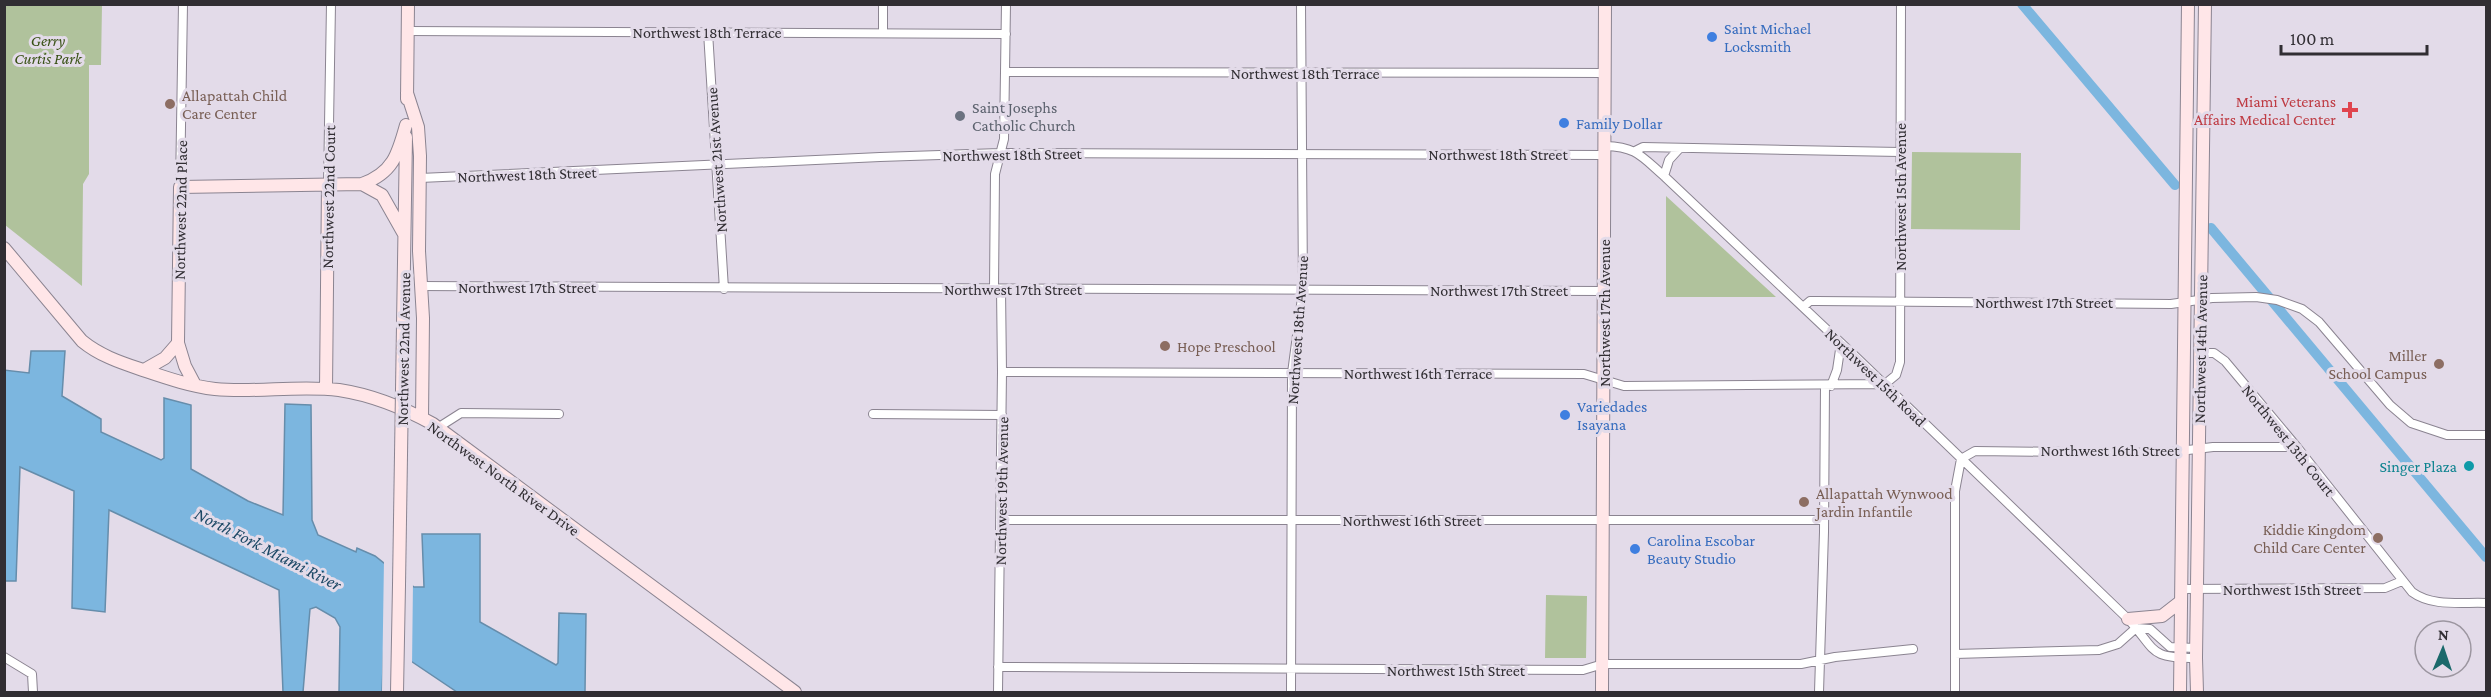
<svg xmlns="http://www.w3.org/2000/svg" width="2491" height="697" viewBox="0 0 2491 697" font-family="'Crimson Pro',serif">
<rect width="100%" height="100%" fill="#e3dbe9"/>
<path fill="#b0c29c" d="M4,5H102L101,65H89V174L83,184L82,286L5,225Z
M1912,152L2021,153L2020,230L1911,229Z
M1666,196L1776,297H1666Z
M1546,595L1587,596L1586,658H1545Z"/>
<path fill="#7cb6df" stroke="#668dab" stroke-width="1.5" d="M31,351H65L62,396L101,419V432L161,460L164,458V398L191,405V469L248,501L283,515L285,404L311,405L312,520L318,535L356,552L357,548L375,556L414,587H424L422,534H480V622L556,665L558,663L559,613L586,614L585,692H457L384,643L382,692H339L340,627L335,618L316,607L310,609L303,692H283L279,590L109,510L105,612L72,608L74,491L20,467L16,581H5L4,370L29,373Z"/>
<path fill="#e3dbe9" d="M384,559L413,582L412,666L387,649L385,692H382Z"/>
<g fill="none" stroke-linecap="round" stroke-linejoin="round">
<path stroke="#7cb6df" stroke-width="10" d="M2022,4L2175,185
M2211,228L2486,557"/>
<defs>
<path id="street" d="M408,31L1006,34
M708,32L724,289
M883,32V4
M1006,72L1605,73
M1605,146C1637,147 1641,156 1664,176L1858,359L2128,619C2157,650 2147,658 2196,658
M1635,151L1643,147L1900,152
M1664,176L1669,160L1679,149
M420,178L880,157L1000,153L1605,155
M328,185L331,4
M180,187L183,4
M421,286L1604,291
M994,288L995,174L1004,139L1006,4
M1803,307L1810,301H1817L2171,304L2212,298L2256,297L2277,300L2302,309L2319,322L2390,405L2411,423L2447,435H2486
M2200,353H2214L2225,361L2297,447L2412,592C2432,607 2462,602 2486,603
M1002,372L1584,374L1624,386L1885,384L1896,375L1900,362L1901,4
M1831,386L1837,370L1841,343
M873,414L1002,415
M439,427L461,413L559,414
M1000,520H1824
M2180,589L2385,588L2402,581
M2136,628L2150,629L2170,647L2196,648
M1955,654L2099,650L2118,644L2136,628
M4,657L32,674L33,692
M998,667L1583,670L1603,664H1801L1835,657L1913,649
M998,692L1002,372L1001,289
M1291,692L1292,373L1303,290L1301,4
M1819,692L1824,532L1825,386
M1955,692V491L1961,459L1975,451L2163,453L2213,447H2297"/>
<path id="secondary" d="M407,93L418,127L420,156L419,251L423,318L422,418
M407,99L408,4
M362,184L382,195L404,234
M4,248L82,341C99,355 119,362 140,369C164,377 189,386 215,389C256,393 298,385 339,390C372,395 404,408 433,424L795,692
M403,325L406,137
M144,370L165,358L178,343
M195,385L185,366L178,343L180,187L362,184C393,173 398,154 406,125
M326,389L328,185
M2128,619L2162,616L2180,602
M397,692L399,585
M1602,692L1605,4
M2180,692L2188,4
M2197,692L2196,658L2205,4"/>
</defs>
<use href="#street" stroke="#8b8491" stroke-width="10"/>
<use href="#secondary" stroke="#8b8491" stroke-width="14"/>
<use href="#street" stroke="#fff" stroke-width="8"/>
<use href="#secondary" stroke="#ffe6e8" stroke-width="12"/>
<defs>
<path id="secondary-bridge" d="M399,585L403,325"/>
</defs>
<use href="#secondary-bridge" stroke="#8b8491" stroke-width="14" stroke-linecap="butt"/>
<use href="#secondary-bridge" stroke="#ffe6e8" stroke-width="12"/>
</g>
<g fill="#3f7fe0" stroke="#e3dbe9" stroke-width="2">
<circle cx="1712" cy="37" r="6"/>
<circle cx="1564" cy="123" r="6"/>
<circle cx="1565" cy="415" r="6"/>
<circle cx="1635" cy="549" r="6"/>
</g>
<g fill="#8d6e63" stroke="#e3dbe9" stroke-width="2">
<circle cx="170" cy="104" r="6"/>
<circle cx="1165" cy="346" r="6"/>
<circle cx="2439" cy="364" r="6"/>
<circle cx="1804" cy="502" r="6"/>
<circle cx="2378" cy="538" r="6"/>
</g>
<path fill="#e0444e" stroke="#e3dbe9" stroke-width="2" d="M2347 101h6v6h6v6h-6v6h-6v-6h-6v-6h6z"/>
<circle fill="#6b7280" stroke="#e3dbe9" stroke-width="2" cx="960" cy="116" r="6"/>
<circle fill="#0f9aa8" stroke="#e3dbe9" stroke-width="2" cx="2469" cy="466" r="6"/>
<g text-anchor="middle" stroke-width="6" stroke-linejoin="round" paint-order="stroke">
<g font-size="16" fill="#366cbe" stroke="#e3dbe9" text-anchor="start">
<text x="1724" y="34">Saint Michael<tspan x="1724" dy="18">Locksmith</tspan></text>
<text x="1576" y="129">Family Dollar</text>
<text x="1577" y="412">Variedades<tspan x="1577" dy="18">Isayana</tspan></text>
<text x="1647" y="546">Carolina Escobar<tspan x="1647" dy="18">Beauty Studio</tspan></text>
</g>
<g font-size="16" fill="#312e33" stroke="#e3dbe9">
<text x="707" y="38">Northwest 18th Terrace</text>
<text x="1305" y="79">Northwest 18th Terrace</text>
<text transform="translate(1012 154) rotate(-1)" y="6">Northwest 18th Street</text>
<text x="1498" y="160">Northwest 18th Street</text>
<text transform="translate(716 160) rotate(-94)" y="6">Northwest 21st Avenue</text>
<text transform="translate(527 174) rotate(-2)" y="6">Northwest 18th Street</text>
<text transform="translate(328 197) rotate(-89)" y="6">Northwest 22nd Court</text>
<text transform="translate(1900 197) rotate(-90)" y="6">Northwest 15th Avenue</text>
<text transform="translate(180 210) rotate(-89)" y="6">Northwest 22nd Place</text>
<text x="527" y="293">Northwest 17th Street</text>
<text x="1013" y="295">Northwest 17th Street</text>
<text x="1499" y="296">Northwest 17th Street</text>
<text x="2044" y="308">Northwest 17th Street</text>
<text transform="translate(1604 313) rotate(-90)" y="6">Northwest 17th Avenue</text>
<text transform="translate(1297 330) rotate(-86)" y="6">Northwest 18th Avenue</text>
<text transform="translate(403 349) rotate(-89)" y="6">Northwest 22nd Avenue</text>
<text transform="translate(2200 349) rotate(-89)" y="6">Northwest 14th Avenue</text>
<text x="1418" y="379">Northwest 16th Terrace</text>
<text transform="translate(1876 377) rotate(44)" y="6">Northwest 15th Road</text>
<text transform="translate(2289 440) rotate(51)" y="6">Northwest 13th Court</text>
<text x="2110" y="456">Northwest 16th Street</text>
<text transform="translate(504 478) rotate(36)" y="6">Northwest North River Drive</text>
<text transform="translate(1001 491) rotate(-89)" y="6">Northwest 19th Avenue</text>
<text x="1412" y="526">Northwest 16th Street</text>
<text x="2292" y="595">Northwest 15th Street</text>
<text x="1456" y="676">Northwest 15th Street</text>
</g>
<g font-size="16" font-style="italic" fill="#375013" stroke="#e3dbe9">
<text x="48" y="46">Gerry<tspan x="48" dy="18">Curtis Park</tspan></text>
</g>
<g font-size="16" fill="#785e54" stroke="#e3dbe9" text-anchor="start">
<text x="182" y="101">Allapattah Child<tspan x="182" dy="18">Care Center</tspan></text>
<text x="1177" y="352">Hope Preschool</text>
<text x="2427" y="361" text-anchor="end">Miller<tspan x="2427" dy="18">School Campus</tspan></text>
<text x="1816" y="499">Allapattah Wynwood<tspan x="1816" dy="18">Jardin Infantile</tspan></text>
<text x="2366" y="535" text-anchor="end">Kiddie Kingdom<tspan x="2366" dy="18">Child Care Center</tspan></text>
</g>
<g font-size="16" fill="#be3a42" stroke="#e3dbe9" text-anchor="end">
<text x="2336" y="107">Miami Veterans<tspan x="2336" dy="18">Affairs Medical Center</tspan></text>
</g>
<g font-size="16" fill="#5b616d" stroke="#e3dbe9" text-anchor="start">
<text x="972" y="113">Saint Josephs<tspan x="972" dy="18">Catholic Church</tspan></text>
</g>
<g font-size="16" fill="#0d838f" stroke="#e3dbe9" text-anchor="end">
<text x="2457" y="472">Singer Plaza</text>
</g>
<g font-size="18" font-style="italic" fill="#1c4865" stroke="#e3dbe9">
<text transform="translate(268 549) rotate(27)" y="6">North Fork Miami River</text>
</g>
</g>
<rect width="2491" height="697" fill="none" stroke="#312e33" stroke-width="12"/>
<g transform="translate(2443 649) rotate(2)"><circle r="28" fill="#e3dbe9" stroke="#9c96a0" stroke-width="1.5"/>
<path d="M0-4.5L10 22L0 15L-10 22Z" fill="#1b696b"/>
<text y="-9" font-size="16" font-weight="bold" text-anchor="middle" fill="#312e33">N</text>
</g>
<path d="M2281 45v9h146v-9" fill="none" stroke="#312e33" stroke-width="3"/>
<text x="2290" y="45" font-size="18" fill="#312e33" stroke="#e3dbe9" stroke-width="4.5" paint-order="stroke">100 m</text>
</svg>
